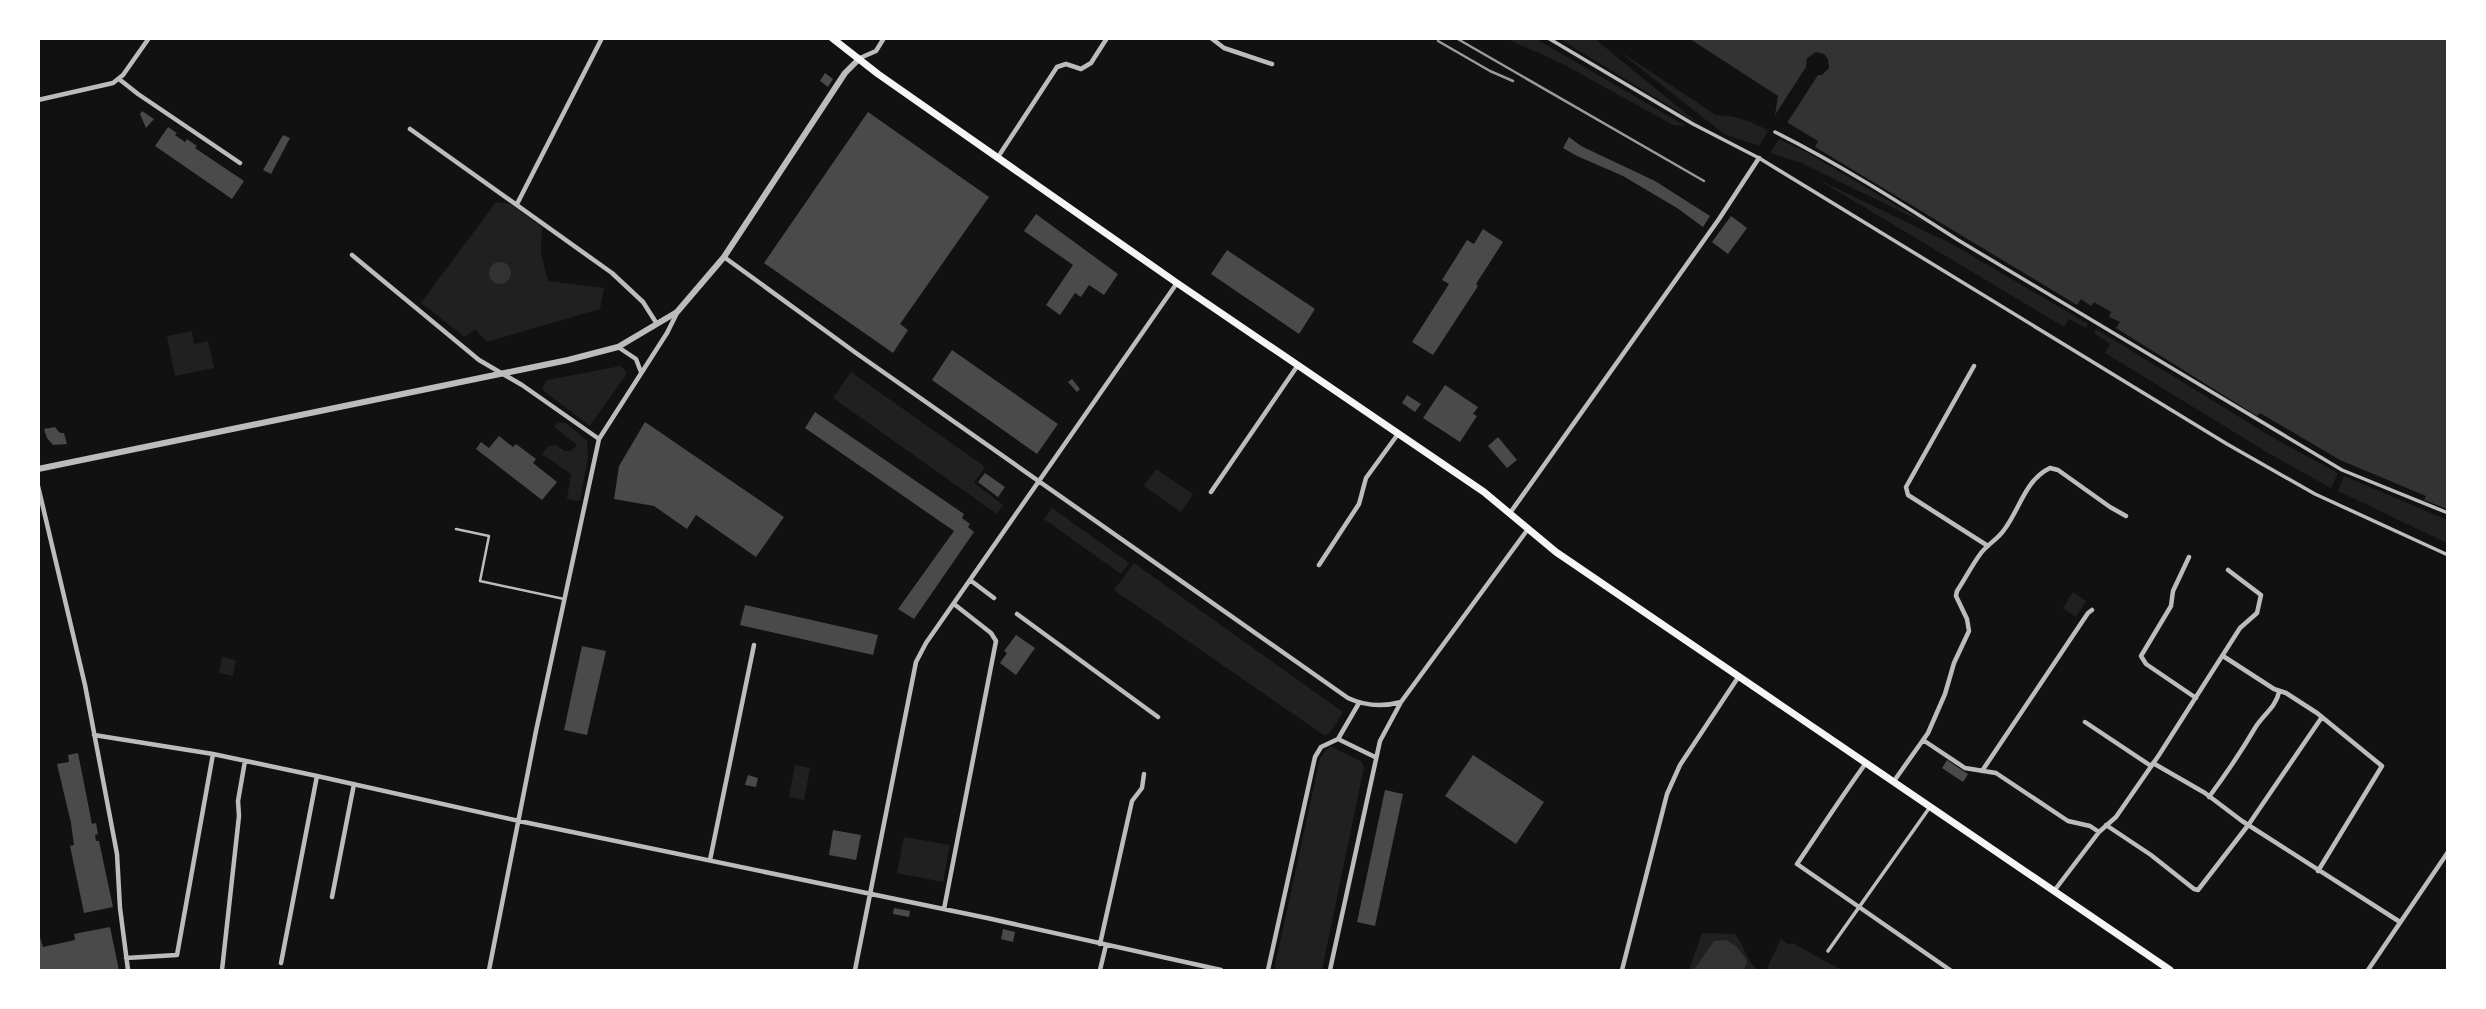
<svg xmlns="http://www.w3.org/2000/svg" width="2486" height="1009" viewBox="0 0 2486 1009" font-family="'Sofia Sans Condensed',sans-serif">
<rect width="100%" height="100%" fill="#111"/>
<path fill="#202020" d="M1507,39H1536L1686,126L1673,125L1561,63Z
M1560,39H1595L1700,125Z
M1616,49L1716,115C1735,116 1753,121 1768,131L1759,146L1724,134Z
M1779,139L1808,153L1929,225L1801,163L1770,153Z
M1817,179L1952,244L2088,324L2086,328L2069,319L2064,327Z
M496,202L510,204L542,227L541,253L548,281L604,288L600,309L487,342L475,329L465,337L421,303Z
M2096,329L2277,440L2338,473L2331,488L2270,454L2105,353L2110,344L2094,333Z
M192,331L194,344L208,341L214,368L175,376L167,336Z
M621,366L627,373L590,426L545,392L542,388L547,380Z
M851,372L985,467L974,483L1003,505L997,514L833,398Z
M558,423H566L587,441L588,457L580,501L567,499L571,474L542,454L548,446L556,445L565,451H571L577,445L554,427Z
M1156,469L1193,494L1181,512L1144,486Z
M2344,476L2447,520V543L2338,491Z
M1052,508L1129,563L1121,574L1044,519Z
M1134,563L1343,712L1332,730L1325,736L1114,590Z
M2073,592L2086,601L2076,617L2063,608Z
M222,657L236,660L233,676L219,673Z
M1330,746L1362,762L1364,767L1322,970H1274L1320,758Z
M795,765L810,768L804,800L789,797Z
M904,837L950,845L943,882L897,873Z
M1702,933L1735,934C1746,948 1745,959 1758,970H1689Z
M1781,939L1790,945L1792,943L1842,970H1766Z"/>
<path fill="#333" d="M1690,39H2447V509L2424,500L2426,496L2340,460L2260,413L2257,416L2116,328L2120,322L2109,317L2111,312L2094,302L2091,306L2081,299L2077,305L1815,147L1818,141L1775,115L1778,96Z
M489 273a11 11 0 1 1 22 0a11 11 0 1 1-22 0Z
M1726,940L1737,947L1747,961L1744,970H1694L1714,941Z"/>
<path fill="#111" d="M1816,52L1824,54L1828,59L1829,68L1822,75H1818L1787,123L1775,115L1806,67L1807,58Z"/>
<path fill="#4a4a4a" d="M825,73L833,79L828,87L820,81Z
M142,111L154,119L146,128L140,114Z
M868,112L989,197L900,324L908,330L893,353L764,263Z
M168,127L177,133L175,135L185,142L187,139L197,146L195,148L244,181L232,199L155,146Z
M283,135L290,138L271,174L263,170Z
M1569,137L1581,146L1655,181L1710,216L1703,227L1677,208L1623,176L1577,156L1563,148Z
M1036,214L1118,274L1104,295L1089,285L1081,297L1075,293L1060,315L1046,305L1073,265L1024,231Z
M1731,216L1747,228L1728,254L1712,242Z
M1483,229L1503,242L1476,284L1478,286L1433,355L1412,342L1449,284L1442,280L1467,240L1474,244Z
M1227,250L1315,309L1299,334L1211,274Z
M952,350L1058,424L1037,454L932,380Z
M1072,379L1080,389L1077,392L1068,382Z
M1445,385L1478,407L1473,414L1477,416L1460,442L1423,418Z
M1407,395L1421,404L1415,412L1402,403Z
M815,412L964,514L962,518L970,524L968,527L974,532L914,619L898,609L954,531L805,428Z
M645,422L784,517L756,557L696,515L687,529L654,506L614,499L619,466Z
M55,427L60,433H64L67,444L53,445L47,438L44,429Z
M499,436L513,447L516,444L536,459L533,463L557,482L542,500L476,449L481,442L489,448Z
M1498,437L1517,460L1507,468L1488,446Z
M985,473L1005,487L998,497L978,482Z
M745,605L878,635L873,655L740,625Z
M1016,635L1035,648L1016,675L1000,663L1007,653L1004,651Z
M582,646L606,651L587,735L564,730Z
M78,753L92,824L96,823L98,834L95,835L96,841H99L113,907L84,913L70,846L74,845L71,823L57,764L69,762L68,755Z
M1473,755L1544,802L1516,844L1445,796Z
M1947,760L1968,774L1963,782L1942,768Z
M748,775L758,778L756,787L745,785Z
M1385,790L1403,794L1375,926L1357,922Z
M833,830L861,835L856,860L829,855Z
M894,908L910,911L909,917L893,914Z
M110,927L119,970H38V931L43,947L75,940L74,934Z
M1003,929L1015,932L1013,942L1001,939Z"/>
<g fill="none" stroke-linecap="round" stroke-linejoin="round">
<path stroke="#bcbcbc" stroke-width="2.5" d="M456,529L489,536L480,581L564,599"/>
<path stroke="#bcbcbc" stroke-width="3.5" d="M1548,38L1693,124L1759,158L2227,444L2315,494L2448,555
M1775,132C1839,164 1899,202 1958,240L2342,470L2448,513
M1828,951L1930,807"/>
<path stroke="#bcbcbc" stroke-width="4.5" d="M1211,38L1224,48L1272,64
M860,58L876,51L884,38
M119,79L138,94L240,163
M38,100L113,83L123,75L149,38
M410,129L612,273L643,302L657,324
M998,157L1057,67L1066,64L1081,69L1091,63L1107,38
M517,204L602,38
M352,255L479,360L522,385L599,439
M724,257L856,353L1348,698C1365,706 1383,707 1401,702
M618,347L636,359L641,372
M1974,366L1906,487L1908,495L1988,546
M38,486L85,685L117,854L120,908L128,970
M1211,492L1298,365
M1510,513L1719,219L1759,158
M2189,557L2173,591L2171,606L2141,656L2146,664L2196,698
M1319,565L1359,504L1366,478L1398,434
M970,580L994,598
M1017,614L1158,717
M2223,656L2274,689L2286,693L2317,713L2382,766L2318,871
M2085,722L2151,766
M94,735L213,754L317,776L519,821L987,918L1221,970
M1338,739L1375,757
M1923,740L1965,768L1996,773L2068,821L2090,826L2099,832
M1866,763C1842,796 1820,830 1797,864L1950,970
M2153,763L2205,793L2242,821L2400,922
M1982,771L2088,613L2092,610
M1894,781L1928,733L1945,694L1954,663L1969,631L1967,619L1956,596L1957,591C1965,579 1972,565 1981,553C1988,544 1998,539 2004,530C2020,509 2025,480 2050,468L2058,470L2110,507L2126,516
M2209,797C2226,774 2241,752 2255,728C2263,715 2276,707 2279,692
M2106,825L2151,855L2194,889L2198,890L2249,824L2322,717
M710,860L754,645
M2054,891L2099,832L2116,817L2159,755L2240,628L2257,613L2261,595L2228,570
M332,897L354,784
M944,909L996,641L991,633L954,604
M1100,944L1132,801L1142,788L1144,774
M126,958L177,955L213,754
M281,963L317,776
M222,970L239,816L238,801L245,761
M489,970L536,731L599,439L667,333L677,313
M855,970L916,662L926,643L1177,283
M1100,970L1106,945
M1268,970L1315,757L1321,747L1338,739L1359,703
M1330,970L1380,741L1401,702L1528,529
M1622,970L1667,794L1680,765L1739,676
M2368,970L2448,852"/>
<path stroke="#bcbcbc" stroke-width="6" d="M38,469L568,360L618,347L677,312L724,257L845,73L859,59"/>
<path stroke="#f5f5f5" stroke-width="7" d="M832,38L878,74L1177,283L1484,492L1556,552L2170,970"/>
<path stroke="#9a9a9a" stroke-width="2.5" d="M1456,38L1704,181
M1438,41L1490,71L1513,81"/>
</g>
<rect width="2486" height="1009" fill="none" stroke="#ffffff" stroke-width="80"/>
</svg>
